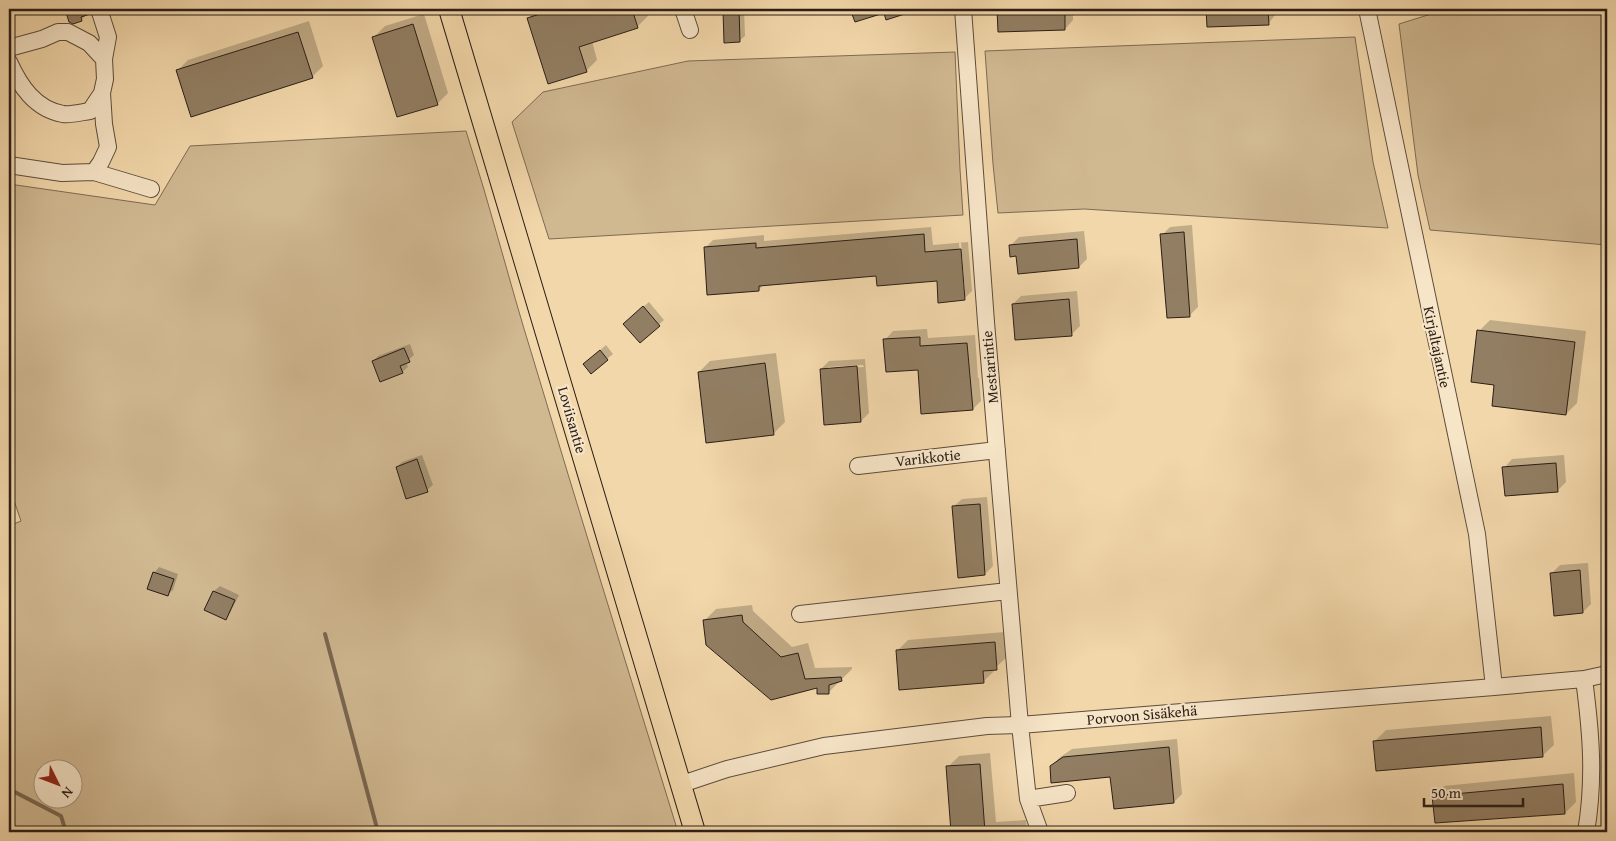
<svg xmlns="http://www.w3.org/2000/svg" width="1616" height="841" viewBox="0 0 1616 841" font-family="'Gentium Book Plus',serif">
<rect width="100%" height="100%" fill="#f2d7aa"/>
<filter id="stains"><feTurbulence type="fractalNoise" baseFrequency=".004" numOctaves="4"/><feColorMatrix values="0 0 0 0 .2 0 0 0 0 .09 0 0 0 0 .02 0 0 0 .5 -.17"/></filter>
<radialGradient id="worn" r=".72"><stop offset=".6" stop-color="#630" stop-opacity="0"/><stop offset="1" stop-color="#630" stop-opacity=".3"/></radialGradient>
<path fill="#d0b891" stroke="#7d6b54" fill-rule="evenodd" d="M1447,9H1607V245L1430,230L1418,175L1399,24Z
M1355,37L1373,162L1388,228L1084,209L998,213L993,164L985,51Z
M955,52L960,169L963,215L549,239L512,122L543,92L688,61Z
M466,131C490,205 509,281 532,355C580,515 629,673 678,832H9V526L21,521L9,486V184L155,205L190,146ZM42,768H72V798H42Z"/>
<path fill="#0003" fill-rule="evenodd" d="M66,9H94L81,20L70,21Z
M538,9H646L648,16L637,27L592,41L597,60L586,71L528,19Z
M726,9H744L745,36L739,41L724,10Z
M852,9H918L887,18L885,12L855,21Z
M998,9H1073V20L1065,29L999,31Z
M1208,9H1330L1327,12L1276,14L1268,24L1208,26Z
M424,14L448,93L437,104L374,37L385,26Z
M309,21L323,66L312,77L177,71L188,60Z
M1192,225L1198,307L1190,315L1168,317L1162,235L1170,227Z
M931,227L933,245L968,242L972,291L964,299L938,280L877,274L764,284L759,290L705,248L713,240L764,235V241ZM959,243H961L965,293H963Z
M1084,231L1087,259L1079,267L1017,255L1010,246L1019,237Z
M1077,291L1080,326L1072,334L1016,339L1013,304L1021,296Z
M649,302L664,320L640,342L630,318Z
M1490,320L1586,331L1577,403L1566,414L1496,383L1479,331Z
M927,329L928,338L975,335L978,378H979L981,401L973,409L919,369L885,340L893,331Z
M410,344L414,355L406,362L408,367L402,372L373,361L378,356Z
M606,345L613,354L591,372L584,364Z
M776,353L785,422L774,433L699,372L710,361Z
M865,359L869,413L861,421L821,369L829,361ZM863,365L864,367L828,369V367Z
M422,455L433,485L427,490L397,467L402,462Z
M1564,455L1566,482L1558,490L1504,468L1512,459Z
M987,497L993,566L985,574L953,507L962,499Z
M1588,563L1591,604L1583,612L1552,573L1560,565Z
M159,567L178,574L173,590L167,595L154,573Z
M220,586L239,595L230,613L225,618L206,609L214,591Z
M752,605L753,611L792,647L808,643L815,668L852,667V669L829,692L818,687L772,699L705,620L716,609Z
M1005,632L1007,657L994,669L995,670L984,681L897,651L908,640Z
M1551,716L1554,745L1542,756L1375,741L1386,730Z
M1177,739L1182,794L1174,802L1112,776L1051,767L1059,758L1072,749Z
M990,753L996,822L1026,820L1027,832H953L948,767L959,756Z
M1574,773L1576,802L1565,813L1433,797L1444,786Z"/>
<g fill="none" stroke-linecap="round" stroke-linejoin="round">
<path stroke="#796751" stroke-width="4" d="M325,634L378,832
M9,789L61,816L66,832"/>
</g>
<path fill="#927e63" stroke="#2a1e16" d="M65,9H89L90,14L81,17L82,21L73,24L69,22Z
M557,9H632L638,28L579,47L587,72L548,84L527,18Z
M739,9L740,42L724,43L723,10Z
M850,9H914V11L886,20L884,13L855,22Z
M997,9H1065V30L998,32Z
M1206,9H1268L1269,25L1207,27Z
M413,24L438,105L397,117L372,37Z
M298,32L313,78L191,117L176,70Z
M1184,232L1190,317L1167,318L1160,234Z
M924,234L925,252L961,249L965,300L938,303L937,281L877,286L876,276L759,286V291L707,295L704,247L756,243V248Z
M1077,239L1079,268L1018,274L1016,256L1010,257L1009,245Z
M1069,299L1072,336L1015,340L1012,304Z
M643,306L660,326L640,343L623,324Z
M1477,330L1575,342L1566,415L1492,406L1494,385L1471,382Z
M920,337V346L967,343L973,410L921,414L918,370L886,372L883,339Z
M404,348L410,362L400,366L403,373L380,382L372,361Z
M600,350L608,360L591,374L583,364Z
M765,363L774,435L706,443L698,372Z
M857,366L861,422L824,425L820,369Z
M417,459L428,492L406,499L396,467Z
M1556,463L1558,492L1505,496L1502,467Z
M980,504L985,575L958,578L952,506Z
M1580,570L1583,613L1554,616L1550,573Z
M153,572L174,579L168,596L147,589Z
M213,591L235,600L226,620L204,610Z
M742,615L743,622L781,657L798,653L805,679L841,677L842,681L829,685V694H817V688L771,700L706,645L703,620Z
M995,642L997,670L983,671L984,683L899,690L896,650Z
M1541,727L1543,757L1376,771L1373,741Z
M1169,747L1174,803L1114,809L1110,777L1051,783L1050,766L1063,757Z
M980,764L985,832H951L946,766Z
M1563,784L1565,814L1435,823L1432,796Z"/>
<g fill="none" stroke-linecap="round" stroke-linejoin="round">
<defs>
<path id="minor" d="M99,9L108,37L104,59
M683,9L690,30
M963,9L986,322L1020,725L1028,799L1040,832
M1367,9L1477,534L1494,687
M9,48L42,39L58,32H68L89,43L104,59L105,79L102,93L104,124L108,147L101,162L94,172L62,173L9,165
M9,62C20,86 35,109 63,114C71,115 82,112 90,111L102,93
M94,172L151,189
M858,466L997,450
M800,614L1008,591
M1584,679C1591,732 1595,779 1586,832
M682,784L727,769L824,746L987,726L1020,725L1494,687L1584,679L1607,674
M1028,799L1067,793"/>
<path id="major" d="M449,9L695,832"/>
</defs>
<use href="#minor" stroke="#5c4c3b" stroke-width="18"/>
<use href="#major" stroke="#2a1e16" stroke-width="22"/>
<use href="#minor" stroke="#f7e5c8" stroke-width="16"/>
<use href="#major" stroke="#f2d7aa" stroke-width="20"/>
</g>
<g text-anchor="middle" stroke-width="4.5" stroke-linejoin="round" paint-order="stroke">
<g font-size="15" fill="#2a1e16" stroke="#f7e5c8">
<text transform="translate(1437 347) rotate(78)" y="5">Kirjaltajantie</text>
<text transform="translate(990 367) rotate(-95)" y="5">Mestarintie</text>
<text transform="translate(572 420) rotate(74)" y="5">Loviisantie</text>
<text transform="translate(928 458) rotate(-6)" y="5">Varikkotie</text>
<text transform="translate(1142 715) rotate(-5)" y="5">Porvoon Sisäkehä</text>
</g>
</g>
<rect width="1616" height="841" fill="none" stroke="#f2d7aa" stroke-width="30"/>
<rect x="10" y="10" width="1596" height="821" fill="none" stroke="#2a1e16" stroke-width="2.5"/>
<rect x="15" y="15" width="1586" height="811" fill="none" stroke="#2a1e16"/>
<g transform="translate(58 784) rotate(132)"><circle r="24" fill="#f7e5c8" stroke="#a59581"/>
<path d="M0-4L9 19L0 12L-9 19Z" fill="#8f2418"/>
<text y="-8" font-size="14" font-weight="bold" text-anchor="middle" fill="#2a1e16">N</text>
</g>
<path d="M1424 798v8h99v-8" fill="none" stroke="#2a1e16" stroke-width="2.5"/>
<text x="1431" y="798" font-size="15" fill="#2a1e16" stroke="#f7e5c8" stroke-width="4" paint-order="stroke">50 m</text>
<rect width="100%" height="100%" filter="url(#stains)"/>
<rect width="100%" height="100%" fill="url(#worn)"/>
</svg>
